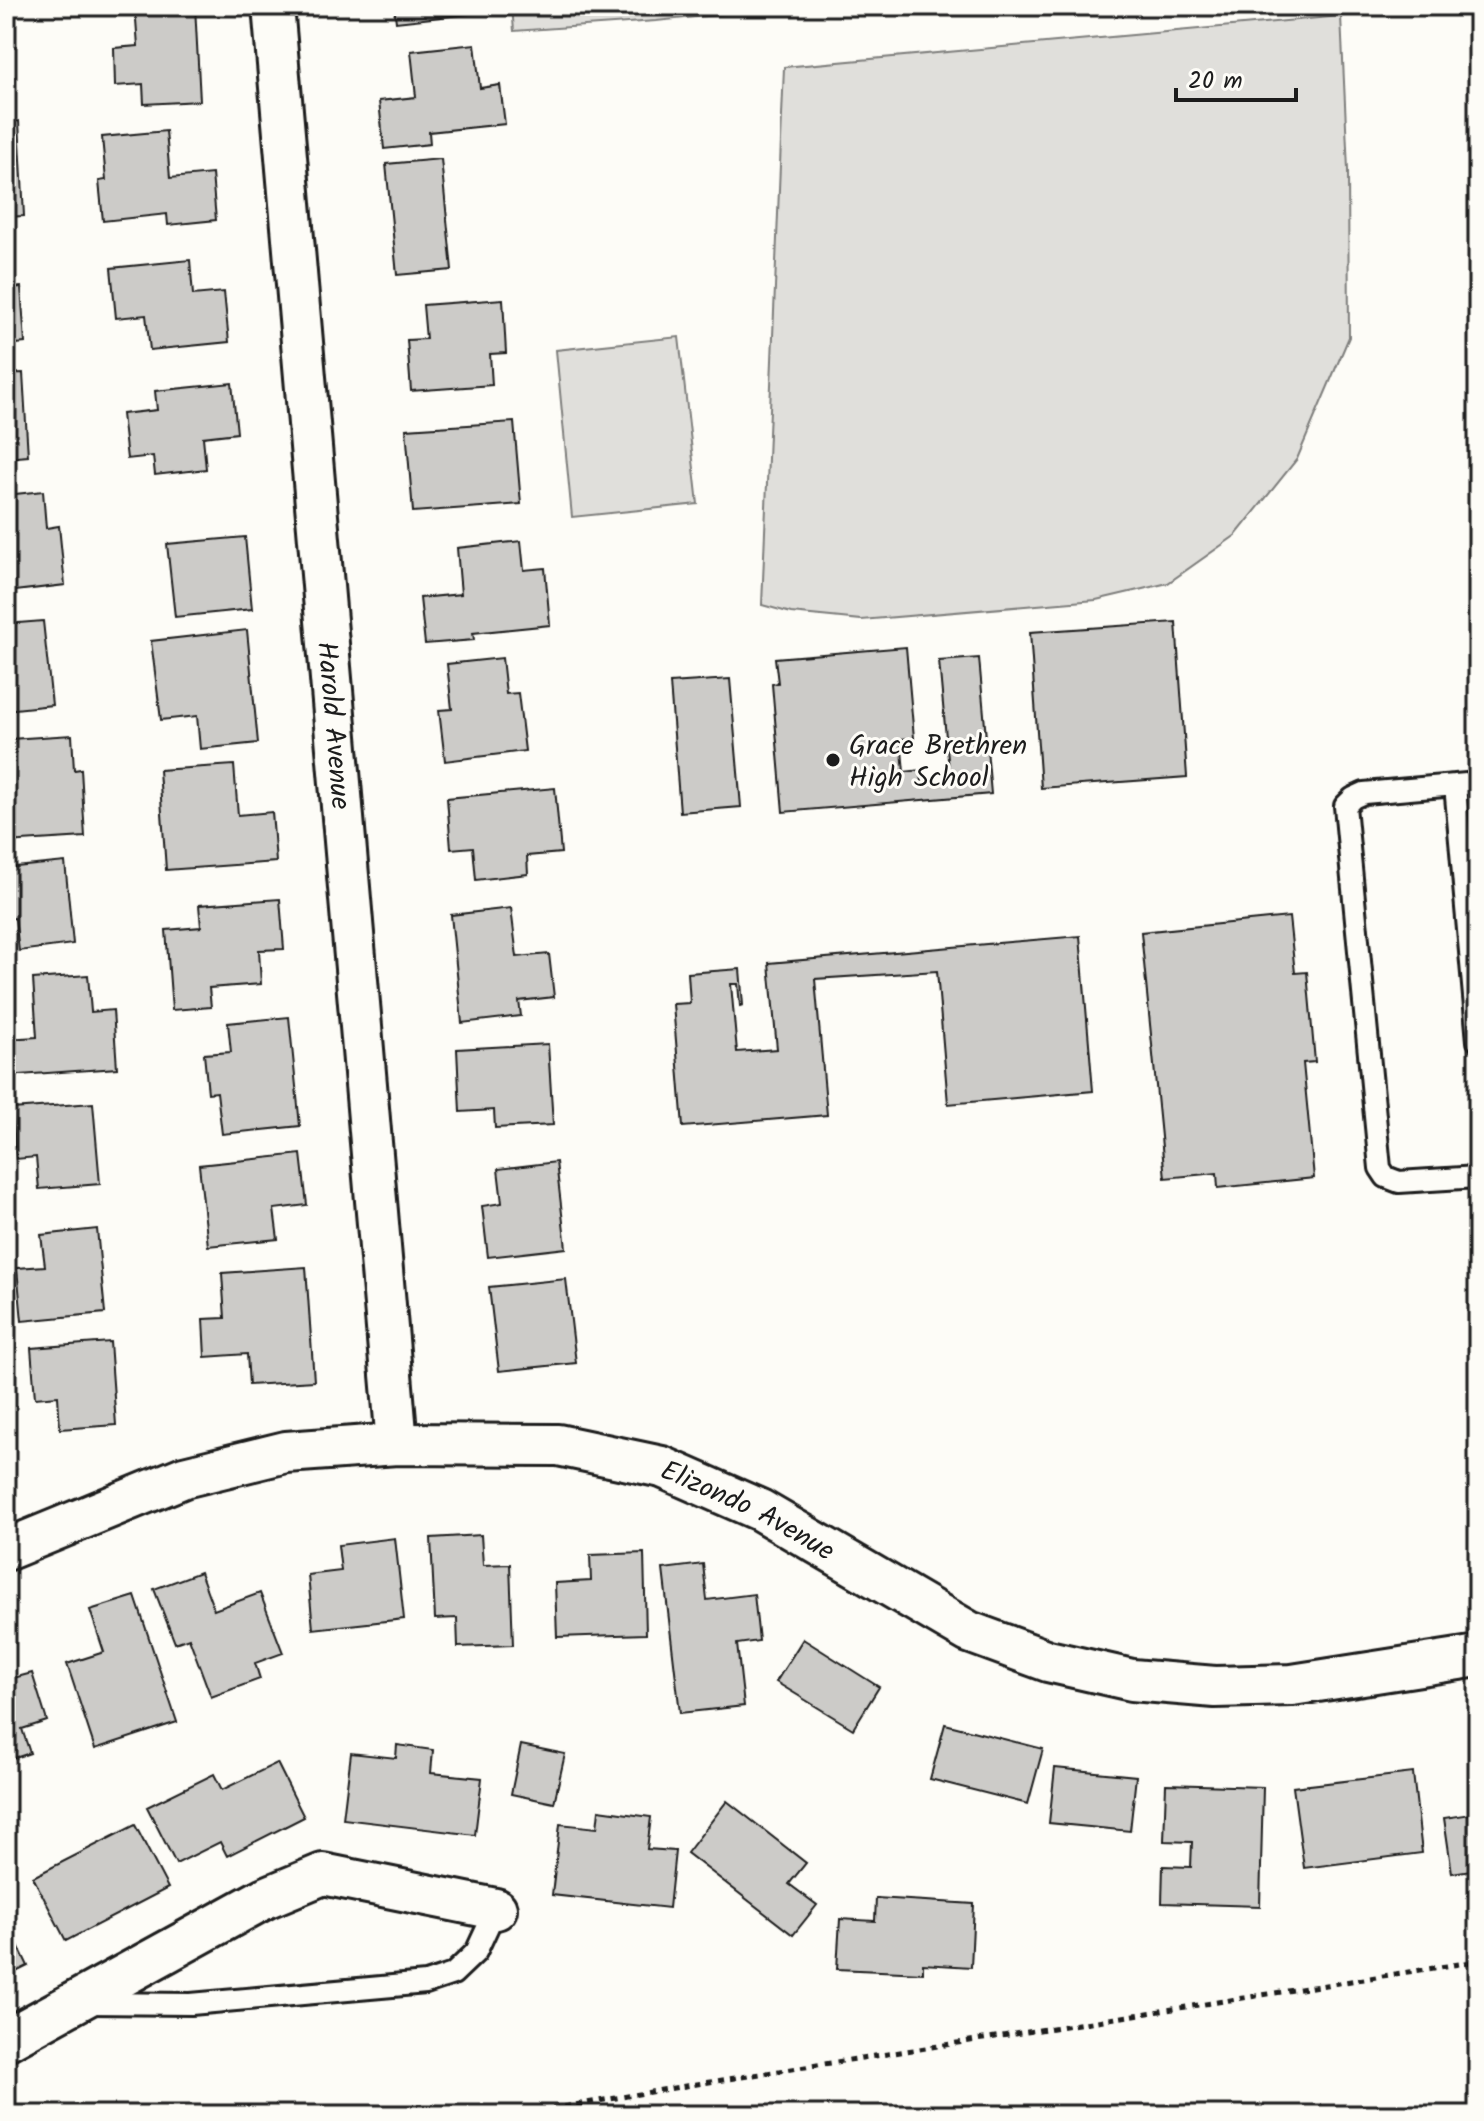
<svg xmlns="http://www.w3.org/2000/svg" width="1484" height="2121" viewBox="0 0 1484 2121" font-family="Kalam,sans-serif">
<rect width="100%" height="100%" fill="#fdfcf7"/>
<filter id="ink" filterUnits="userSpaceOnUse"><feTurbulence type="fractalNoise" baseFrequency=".0125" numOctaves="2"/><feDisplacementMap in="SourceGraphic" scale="16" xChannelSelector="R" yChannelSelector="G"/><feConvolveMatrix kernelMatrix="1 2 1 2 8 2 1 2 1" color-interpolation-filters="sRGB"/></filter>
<g filter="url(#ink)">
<path fill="#e0dfdb" stroke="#7e7e7c" stroke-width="2" d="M512,6H806L656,21L514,31Z
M1341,16L1348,170L1349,337L1297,459L1236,535L1168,583L1096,600L861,620L791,613L762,605L784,67Z
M679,337L698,504L572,517L556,350Z"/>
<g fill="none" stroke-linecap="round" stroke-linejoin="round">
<path stroke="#797876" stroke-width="12" d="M1470,2115L1478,2114"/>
</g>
<path fill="#cccbc8" stroke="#1c1c1c" stroke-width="2" d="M135,6H195L200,101L144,104L143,84L115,86L114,48L138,46Z
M394,6H477L478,13L396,22Z
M475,44L480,88L500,85L505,124L429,132L430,144L384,149L379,101L416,97L411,51Z
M19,121L24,216L6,217V122Z
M166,131L170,178L212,174L216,220L168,225L167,214L103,221L99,181L106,180L102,137Z
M441,159L452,270L397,275L386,164Z
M6,260H9L11,288L21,287L25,343L6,345Z
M190,260L193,295L224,292L229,342L150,350L146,315L116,318L111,268Z
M503,299L506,353L490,354L492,385L411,391L407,340L426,339L423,305Z
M23,373L28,456L6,458V374Z
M232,383L237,433L203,437L206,469L155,475L153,456L127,459L122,414L157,410L155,391Z
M514,422L521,504L413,512L406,429Z
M43,491L46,528L59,526L65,585L6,592V495Z
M245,537L252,609L175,617L167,544Z
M521,541L524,570L545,568L550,625L473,633L474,640L425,644L420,598L461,594L457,548Z
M43,621L52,705L6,710V624Z
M1176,622L1187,777L1041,788L1030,632Z
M247,630L258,743L200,749L197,716L161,720L151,641Z
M906,647L914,738L901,739L904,772L921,770L922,784L950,781L939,661L979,658L991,794L783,812L772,684L778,683L775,658Z
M502,658L506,694L518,693L525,751L445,761L439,710L452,709L447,664Z
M730,679L741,807L680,812L670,683Z
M72,735L74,770L81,769L85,837L6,842V787H13L10,739Z
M234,765L238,815L272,812L276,862L166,870L159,770Z
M555,788L561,853L527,856L528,874L476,880L473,847L451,849L447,798Z
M65,862L73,944L19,951L15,918L6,919V868Z
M280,899L284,949L259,950L261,984L209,988L211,1007L172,1010L166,930L201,927L199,905Z
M511,908L517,957L549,954L554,997L519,1001L521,1016L462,1023L451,915Z
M1289,917L1295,973L1307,972L1315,1062L1303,1063L1314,1178L1218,1188L1217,1173L1165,1178L1141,932Z
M1080,936L1093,1091L948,1104L937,971L815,979L827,1115L683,1127L673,1004L690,1003L688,973L740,969L743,1005L740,1006L738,984H731L737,1052L777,1049L769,963Z
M88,975L91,1012L113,1010L117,1068L6,1076V1039L37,1037L33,979Z
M289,1017L300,1126L222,1134L217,1092L208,1093L204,1054L231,1052L228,1023Z
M548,1044L553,1125L495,1128L494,1110L460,1112L457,1049Z
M93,1103L100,1184L39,1189L36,1157L16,1159L12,1109Z
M301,1154L307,1205L274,1209L278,1239L208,1246L199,1165Z
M556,1162L566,1248L488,1257L482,1206L502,1203L498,1169Z
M97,1229L105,1313L22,1321L17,1268L45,1266L41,1235Z
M306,1267L314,1381L249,1385L247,1354L205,1357L203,1319L225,1318L222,1273Z
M566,1279L576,1363L499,1371L489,1287Z
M110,1342L116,1425L60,1429L58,1396L35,1398L31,1348Z
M481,1535L483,1565L510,1564L513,1645L458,1647L457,1618L435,1619L431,1538Z
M395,1538L404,1619L313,1629L308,1575L341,1571L338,1545Z
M644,1553L646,1634L557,1637L555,1583L591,1581L590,1555Z
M703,1564L707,1600L754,1594L759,1641L737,1644L744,1706L680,1713L663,1569Z
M200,1572L214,1610L260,1593L283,1653L255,1663L260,1679L211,1697L189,1638L175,1643L154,1589Z
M135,1596L177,1722L95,1749L67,1664L104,1652L90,1610Z
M803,1639L879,1687L853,1729L776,1682Z
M32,1673L47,1721L22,1729L30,1753L6,1761V1680Z
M945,1724L1043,1749L1028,1804L930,1779Z
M397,1745L433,1750L431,1773L482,1778L475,1835L343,1819L351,1753L396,1758Z
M521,1745L565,1754L554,1803L511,1794Z
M277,1763L304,1817L227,1856L220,1842L176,1864L147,1807L214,1774L222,1790Z
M1055,1768L1136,1776L1130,1831L1049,1823Z
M1413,1773L1422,1853L1304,1868L1293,1787Z
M1166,1784L1263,1787L1260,1906L1162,1903L1163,1866L1191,1867L1192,1842L1164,1841Z
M727,1801L806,1863L789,1884L817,1905L793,1935L687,1853Z
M599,1810L651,1817L647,1849L675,1851L669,1908L552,1895L560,1824L597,1828Z
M1478,1813V1869L1452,1873L1444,1818Z
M135,1825L168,1888L66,1941L33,1877Z
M876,1898L974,1904L971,1967L923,1964V1973L837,1969L840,1919L875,1921Z
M6,1920L28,1966L6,1977Z"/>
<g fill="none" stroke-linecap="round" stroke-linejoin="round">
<defs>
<path id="service" d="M1478,783L1364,793L1353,798L1345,806L1380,1168L1386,1177L1399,1182L1478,1177
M1455,785L1478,1041
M90,2003L191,2004L426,1983L453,1974L476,1952L496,1909"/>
<g id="minor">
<path id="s1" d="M273,6L397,1444"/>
<path id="s2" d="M6,1550L184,1477L286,1452L397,1444L558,1445L662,1467L760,1510L969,1632L1048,1661L1132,1680L1215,1687L1292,1685L1478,1656"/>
<path d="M6,2040L265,1898L323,1874L496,1909"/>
</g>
</defs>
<use href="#service" stroke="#1c1c1c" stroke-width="26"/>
<use href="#minor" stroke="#1c1c1c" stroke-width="46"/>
<path stroke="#1c1c1c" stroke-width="5" stroke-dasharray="6 6" stroke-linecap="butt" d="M517,2115L697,2084L1478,1961"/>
<use href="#service" stroke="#fdfcf7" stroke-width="20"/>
<use href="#minor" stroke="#fdfcf7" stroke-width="40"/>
</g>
</g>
<circle fill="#1c1c1c" stroke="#fdfcf7" stroke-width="3" cx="833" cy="760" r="8"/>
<g text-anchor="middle" stroke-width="6" stroke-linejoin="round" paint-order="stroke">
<g font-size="28" fill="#1c1c1c" stroke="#fdfcf7">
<text dy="10" stroke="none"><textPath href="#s1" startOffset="722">Harold Avenue</textPath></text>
<text dy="10" stroke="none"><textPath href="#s2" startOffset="772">Elizondo Avenue</textPath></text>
</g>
<g font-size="28" fill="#1c1c1c" stroke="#fdfcf7" text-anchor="start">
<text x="849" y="754">Grace Brethren<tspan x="849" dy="32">High School</tspan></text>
</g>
</g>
<rect width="1484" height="2121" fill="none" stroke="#fdfcf7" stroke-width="32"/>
<rect x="16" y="16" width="1452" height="2089" fill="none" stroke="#1c1c1c" stroke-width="3" filter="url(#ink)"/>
<path d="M1176 88v12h120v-12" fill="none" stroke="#1c1c1c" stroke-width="4"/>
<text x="1188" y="88" font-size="24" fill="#1c1c1c" stroke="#fdfcf7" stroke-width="6" paint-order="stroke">20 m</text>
</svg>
